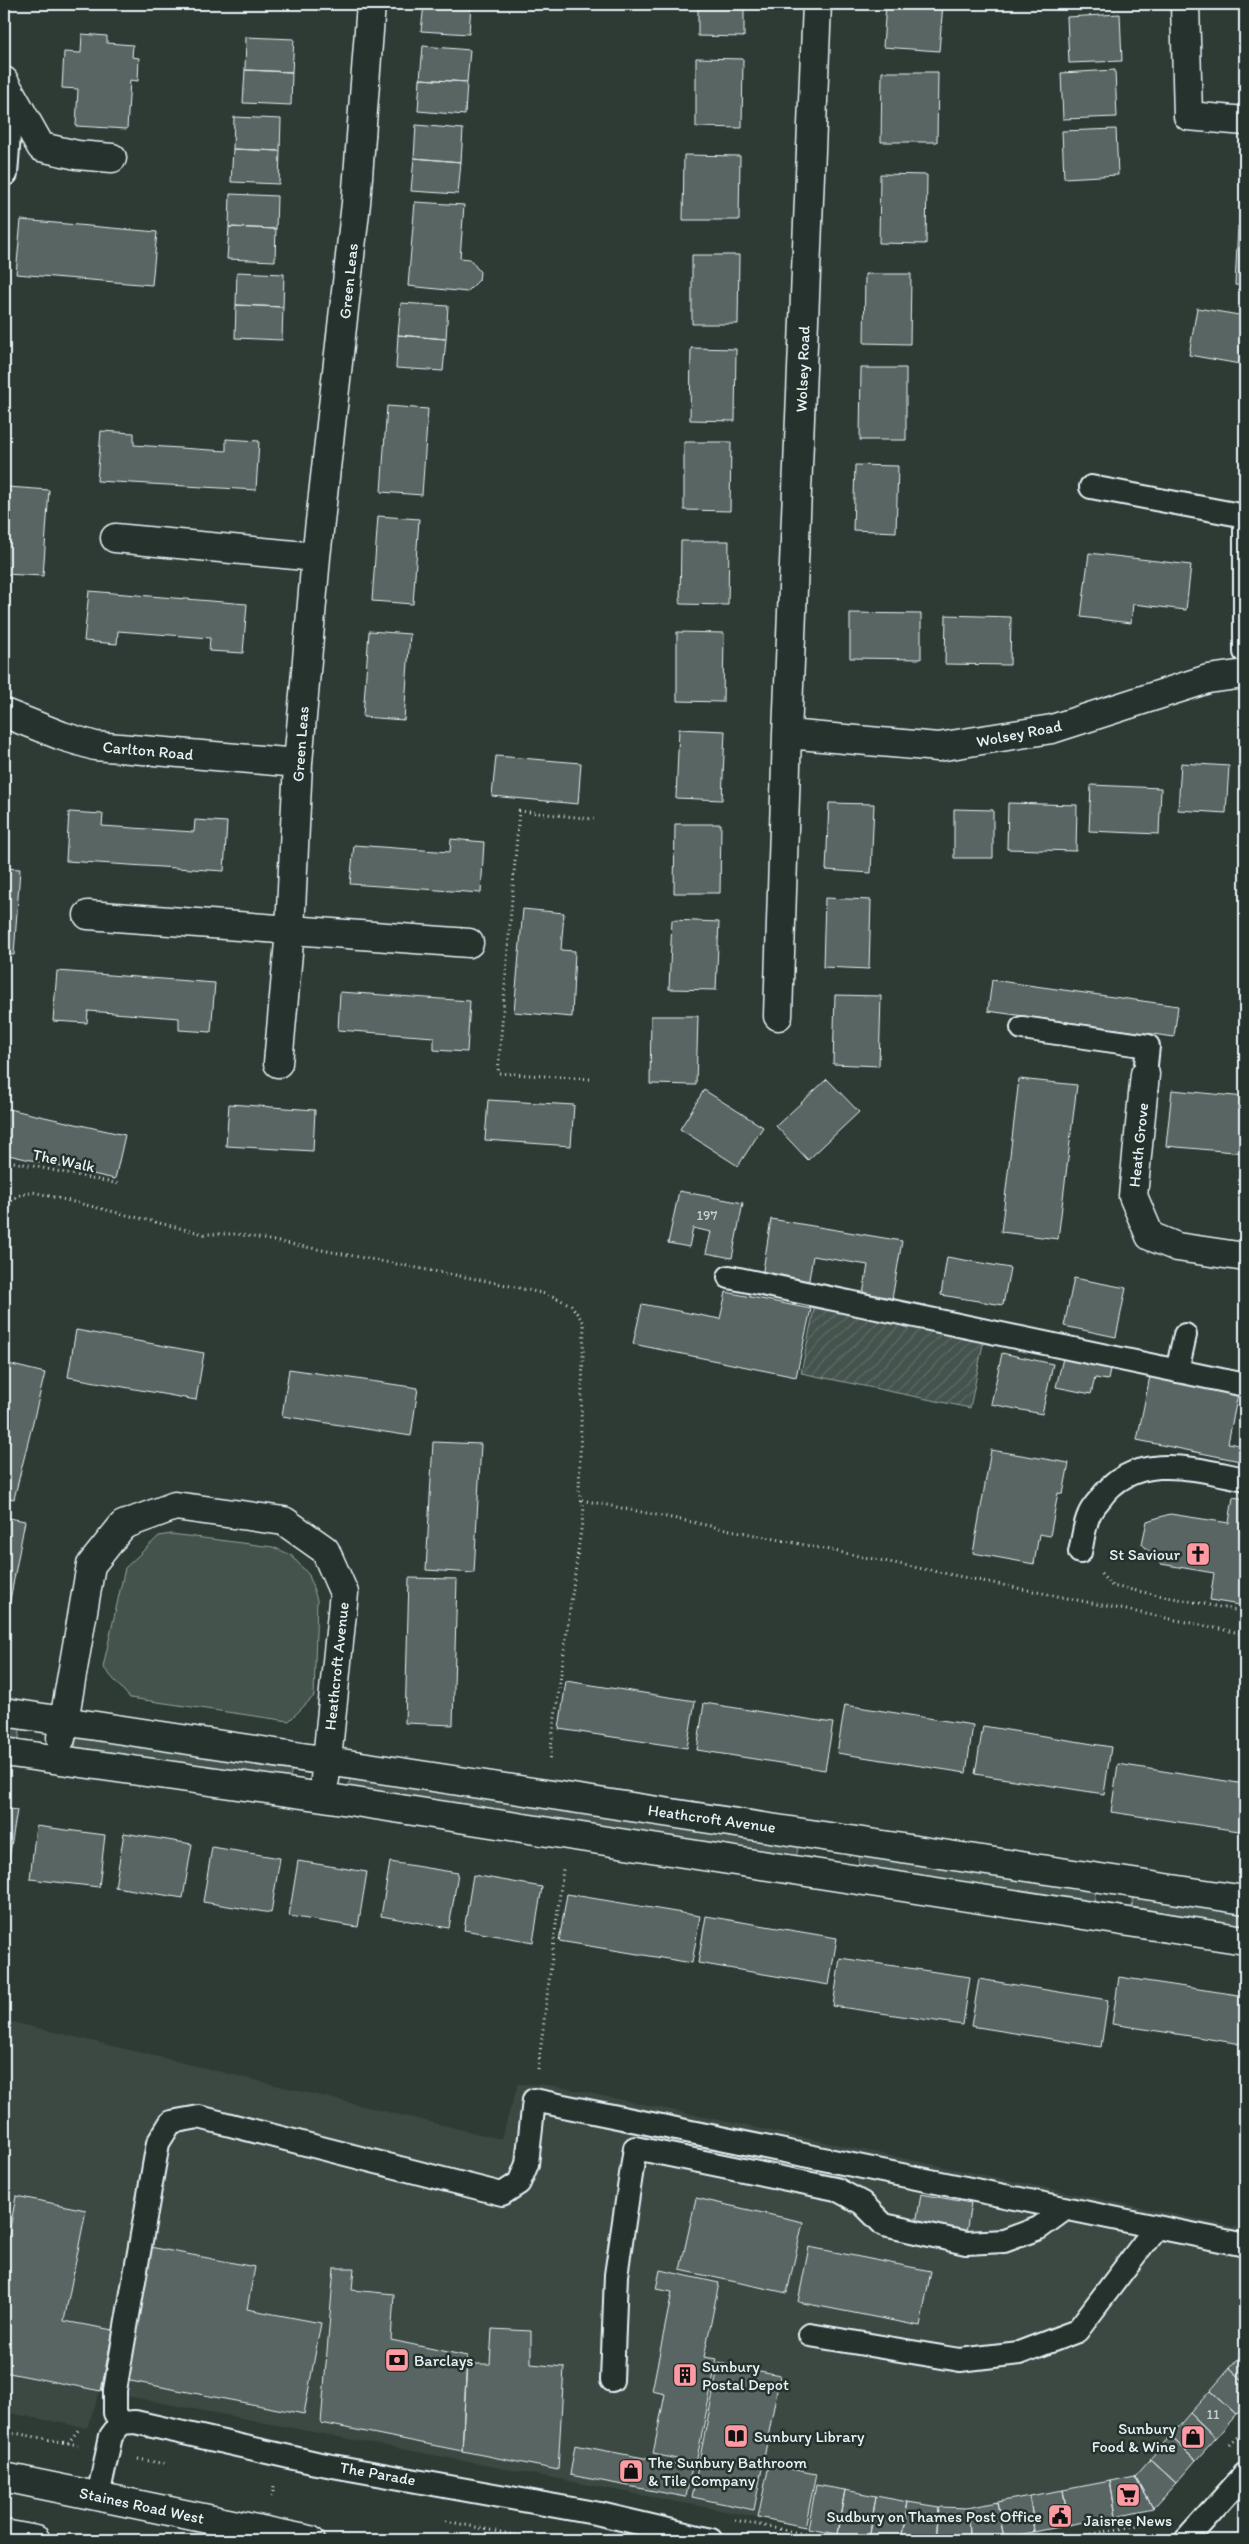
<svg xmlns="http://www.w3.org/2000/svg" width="1249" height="2544" viewBox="0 0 1249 2544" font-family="Itim,sans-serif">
<defs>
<pattern id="garden-furrows" width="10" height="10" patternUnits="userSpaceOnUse" patternTransform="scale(1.25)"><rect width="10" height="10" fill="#45524e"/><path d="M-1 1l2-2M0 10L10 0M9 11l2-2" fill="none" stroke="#606b68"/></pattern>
</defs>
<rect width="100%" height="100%" fill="#2e3b35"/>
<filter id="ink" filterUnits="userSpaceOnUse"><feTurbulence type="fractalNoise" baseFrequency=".02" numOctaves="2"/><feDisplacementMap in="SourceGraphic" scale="10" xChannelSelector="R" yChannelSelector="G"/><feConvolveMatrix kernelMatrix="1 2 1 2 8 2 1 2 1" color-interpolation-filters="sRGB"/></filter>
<g filter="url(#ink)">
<path fill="#3b4843" d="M4,2020L501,2139L518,2084L550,2085L1245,2229V2405L1153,2508L992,2540H876L100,2391L87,2428L4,2412Z"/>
<path fill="#45524e" stroke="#96a2a3" d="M171,1534L273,1547L291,1555L309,1575L317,1600L314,1696L289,1721L130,1698L103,1667L125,1568L159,1536Z
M4,1719L21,1722L19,1739L4,1737Z
M77,1735L292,1766L290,1779L75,1748Z
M351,1774L799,1844L796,1858L348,1788Z
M860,1853L1096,1891L1094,1904L858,1868Z
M1134,1895L1245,1910V1926L1132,1907Z"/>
<path fill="url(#garden-furrows)" stroke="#96a2a3" d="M815,1304L984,1339L970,1408L801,1373Z"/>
<path fill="#596563" stroke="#e8f1f8" d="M424,4H471L469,34L421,31Z
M698,4H744V37L698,36Z
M886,4H943L939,51L883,47Z
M1074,4H1119L1074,6Z
M1120,14L1122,61L1069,63L1067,17Z
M82,34L107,36V43L133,45L132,57L139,58L138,81L130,80L127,129L76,126L78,89L62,88L64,52L81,53Z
M246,37L294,39L292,72L245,70Z
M423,46L470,50L467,82L420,79Z
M696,58L743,59L742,128L696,127Z
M245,70L292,72L291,105L243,103Z
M1115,70L1117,117L1063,119L1061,73Z
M882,72H938L937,142H881Z
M420,79L467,82L465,115L418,111Z
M234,117L281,119L280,151L233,149Z
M416,125L463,129L461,162L414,158Z
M1116,129L1118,175L1064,178L1062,131Z
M233,149L280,151L279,184L231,182Z
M684,155L740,156L739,220H683Z
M414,158L461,162L458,194L411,191Z
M880,174L927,175L926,244L879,243Z
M230,194L277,196L276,229L229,227Z
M415,202L464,205L460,258L470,259L480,272L479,280L467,292L408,286Z
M21,220L157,232L152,285L16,274Z
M1238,226H1245V286L1235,285Z
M229,227L276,229L275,261L227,259Z
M692,255H739L738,324H692Z
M237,272L284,274L283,307L236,305Z
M865,274H911L910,344L864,343Z
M401,303L448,306L446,339L398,335Z
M236,305L283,307L282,340L235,338Z
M1197,308L1245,316V333L1240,364L1189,355Z
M398,335L446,339L443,371L396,368Z
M691,348L736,349L735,421L690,420Z
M861,368H906V440H860Z
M387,406L428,409L422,495L381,492Z
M101,431L134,433V445L226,451V439L259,441L256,490L97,481Z
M684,442H731L730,511L684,510Z
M855,465L898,466L896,532L853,530Z
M8,487L49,490L43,576L4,574Z
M378,516L419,519L413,604L372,601Z
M681,541H729L728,605L680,604Z
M1089,553L1191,565L1186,610L1133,604L1131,623L1081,617Z
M89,591L247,604L243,653L209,651L210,638L118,631L117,644L84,641Z
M850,613L921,614V659L850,658Z
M946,615L1011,617L1010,665L945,664Z
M369,631L410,634L404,720L363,717Z
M677,632L724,633L723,702L677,701Z
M679,729L725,731L722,800L676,798Z
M496,756L581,763L578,804L492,796Z
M1181,763L1229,766L1226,813L1178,810Z
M1091,785L1161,788L1159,834L1089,831Z
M829,803L874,804L871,873L826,870Z
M1008,803L1077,805L1076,851L1007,849Z
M954,809L993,810V858H954Z
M69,812L103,814L102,826L194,832L195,820L227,822L224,871L66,861Z
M675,824H721L720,893H674Z
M451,839L484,842L481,893L350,884L354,845L450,852Z
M4,868L20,869L14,955L4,954Z
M825,898L871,900L869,969L823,967Z
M523,909L564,913L561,950L575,951L572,1017L514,1012Z
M672,920L719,922L716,990L669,989Z
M57,971L215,983L211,1032L179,1030V1018L88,1011L87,1023L53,1021Z
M992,980L1178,1006L1174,1037L988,1011Z
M340,992L470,1001L467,1052L434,1050V1037L338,1030Z
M835,995L881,996L879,1066L833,1064Z
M651,1016H698L696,1085L650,1084Z
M827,1079L859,1112L808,1160L776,1126Z
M1019,1079L1077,1085L1058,1239L1001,1232Z
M704,1090L763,1127L738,1166L680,1129Z
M1172,1090L1245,1097V1153L1166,1146Z
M488,1100L574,1105L571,1146L485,1140Z
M229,1104L315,1110L313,1151L226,1146Z
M4,1108L125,1135L115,1179L4,1154Z
M679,1191L743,1203L732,1258L706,1253L711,1232L693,1228L689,1247L668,1243Z
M771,1219L902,1241L892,1299L863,1294L868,1265L813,1256L808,1285L762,1277Z
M947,1257L1010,1268L1003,1305L941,1295Z
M1074,1278L1126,1288L1116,1337L1064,1326Z
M726,1292L811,1309L796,1377L633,1344L642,1304L720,1319Z
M76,1330L204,1353L196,1400L68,1377Z
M1002,1353L1053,1364L1042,1414L991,1404Z
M1064,1354L1111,1364L1108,1380L1095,1378L1091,1394L1056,1387Z
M4,1363L45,1373L14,1499L4,1497Z
M289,1369L418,1388L411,1436L282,1416Z
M1150,1376L1238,1394L1228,1443L1245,1446V1462L1137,1440Z
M433,1442L481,1444L474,1573L426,1570Z
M991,1450L1069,1463L1063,1494L1058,1493L1050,1536L1039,1534L1034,1564L973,1553Z
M1233,1497L1245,1499V1606L1210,1600L1214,1573L1161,1564L1142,1544L1147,1521L1170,1514L1229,1523Z
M4,1517L25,1521L4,1632Z
M409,1578L457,1579L453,1725L405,1723Z
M566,1681L695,1701L687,1748L559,1729Z
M704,1703L833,1723L825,1770L697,1750Z
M845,1705L973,1725L966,1773L837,1753Z
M983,1726L1111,1747L1104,1794L975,1774Z
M1118,1764L1245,1784L1239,1831L1111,1812Z
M4,1808L17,1810L8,1865L4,1864Z
M36,1826L105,1835L99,1887L30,1879Z
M124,1833L192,1844L183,1898L115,1887Z
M212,1847L280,1858L271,1913L203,1902Z
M298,1861L367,1872L358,1927L289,1916Z
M390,1862L458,1873L449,1928L381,1916Z
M473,1875L542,1887L533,1942L464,1930Z
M567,1894L700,1916L692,1963L559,1941Z
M706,1916L837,1938L829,1985L698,1963Z
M840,1958L970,1977L963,2025L833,2006Z
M1119,1977L1245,1996V2021L1242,2044L1112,2024Z
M979,1979L1108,2000L1101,2047L971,2026Z
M921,2194L971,2203L966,2233L916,2224Z
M16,2196L86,2210L64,2321L113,2330L101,2391L4,2372V2261Z
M696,2198L803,2222L787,2293L680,2270Z
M150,2247L255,2267L247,2309L321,2323L304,2414L125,2380Z
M809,2247L931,2271L920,2326L798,2302Z
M334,2268H354L352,2290L394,2294L391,2340L467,2356L462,2451L321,2423Z
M660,2270L719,2283L704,2357L717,2359L696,2463L653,2454L665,2394L652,2391L672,2292L656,2289Z
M492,2329L531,2331V2364L564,2367L558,2470L462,2451L467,2364H490Z
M1245,2351V2382L1230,2368Z
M719,2363L780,2375L754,2510L692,2497Z
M1230,2368L1245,2382V2405L1236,2415L1210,2391Z
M1210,2391L1236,2415L1216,2438L1190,2413Z
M1190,2413L1216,2438L1196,2460L1170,2436Z
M1170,2436L1196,2460L1176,2483L1150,2459Z
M575,2445L692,2467L686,2497L570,2475Z
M1150,2459L1176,2483L1153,2508L1135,2476Z
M769,2465L816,2474L805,2527L758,2517Z
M1135,2476L1153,2508L1116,2516L1110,2481Z
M1110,2481L1116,2516L1069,2525L1063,2490Z
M816,2485L845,2490L837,2534L808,2529Z
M845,2490L876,2496L869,2540L837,2534Z
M1063,2490L1069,2525L1034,2532L1030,2496Z
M876,2496L908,2502L901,2540H869Z
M1030,2496L1034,2532L1004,2538L997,2502Z
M908,2502L939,2507L936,2540H901Z
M997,2502L1004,2538L969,2540L968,2508Z
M939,2507L968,2508L969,2540H936Z"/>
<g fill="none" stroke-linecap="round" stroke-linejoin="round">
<defs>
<path id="service" d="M6,174L12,95
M1091,487L1245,516V652
M1022,1028L1148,1046L1145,1074
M729,1277L1245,1385
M1177,1371L1185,1335
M1080,1552C1083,1540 1084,1526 1089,1515C1091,1509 1096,1504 1100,1499C1135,1450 1195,1469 1245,1479
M810,2335L960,2360L1019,2353L1077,2331L1156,2227
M612,2380L616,2275L635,2148L836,2189L862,2203L884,2225L966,2243L1004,2241L1039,2228L1065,2209
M121,2423L115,2413V2390L158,2143L171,2122L199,2117L502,2194L519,2183L527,2164L534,2100L1245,2245
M98,2496L111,2436L121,2423L135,2422L316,2463L600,2514L711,2540
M1186,2540L1245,2474"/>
<path id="minor" d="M1185,4L1188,116L1245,121
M4,81L41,147L77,155L112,158
M115,538L316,557
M4,713L62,736L95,746L298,763
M787,734L938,747L1052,729L1208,679L1245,674
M88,915L469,943
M778,1016L787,734L817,4
M278,1063L290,931L298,763L316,557L356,203L371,4
M1145,1074L1133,1196L1150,1236L1177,1247L1245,1257
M4,1712L1245,1900
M61,1738L91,1565L123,1525L175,1506L284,1521L325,1550L344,1593L325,1779
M4,1752L323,1797L1245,1940"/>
<path id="trunk" d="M4,2477L310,2540
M4,2534L36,2540"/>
</defs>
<use href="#service" stroke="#e8f1f8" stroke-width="26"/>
<use href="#minor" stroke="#e8f1f8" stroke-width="31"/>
<use href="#trunk" stroke="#e8f1f8" stroke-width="31"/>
<path stroke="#e8f1f8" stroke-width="3" stroke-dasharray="1 4" stroke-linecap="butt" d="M590,1079L498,1073L519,811L594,819
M4,1160L119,1184
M4,1208L17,1196L33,1192L204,1234H237L497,1283L550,1295L571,1305L584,1323L579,1492L584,1508L549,1761
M582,1500L1245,1634
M1101,1574L1112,1586L1245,1612
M538,2069L563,1869
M4,2431L78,2445
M68,2443L79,2429
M1230,2445L1245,2429
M138,2459L166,2464
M272,2497L274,2486
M735,2520L833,2540
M446,2521L539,2540
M1062,2540L1160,2521
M1242,2540L1245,2538"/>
<use href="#service" stroke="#26332d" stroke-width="22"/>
<use href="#minor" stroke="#26332d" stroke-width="28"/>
<use href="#trunk" stroke="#26332d" stroke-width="28"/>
</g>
</g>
<defs>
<symbol id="church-square" viewBox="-11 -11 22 22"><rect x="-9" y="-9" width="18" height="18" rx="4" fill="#ff9aa2" stroke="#26332d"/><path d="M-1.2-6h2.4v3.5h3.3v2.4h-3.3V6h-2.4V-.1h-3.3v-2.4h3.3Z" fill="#111"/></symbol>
<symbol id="bank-square" viewBox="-11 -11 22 22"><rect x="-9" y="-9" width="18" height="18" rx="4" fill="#ff9aa2" stroke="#26332d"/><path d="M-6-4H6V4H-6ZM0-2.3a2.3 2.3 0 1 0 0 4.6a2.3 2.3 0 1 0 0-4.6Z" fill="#111"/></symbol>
<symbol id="building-square" viewBox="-11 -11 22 22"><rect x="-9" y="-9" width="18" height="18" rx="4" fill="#ff9aa2" stroke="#26332d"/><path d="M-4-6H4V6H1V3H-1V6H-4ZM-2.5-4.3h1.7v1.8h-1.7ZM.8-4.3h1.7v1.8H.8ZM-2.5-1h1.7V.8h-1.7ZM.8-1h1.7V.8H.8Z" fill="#111"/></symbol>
<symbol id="library-square" viewBox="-11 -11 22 22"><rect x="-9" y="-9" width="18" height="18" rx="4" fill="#ff9aa2" stroke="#26332d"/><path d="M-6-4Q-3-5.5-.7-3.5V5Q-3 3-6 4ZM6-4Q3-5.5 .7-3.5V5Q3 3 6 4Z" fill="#111"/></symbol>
<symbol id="shop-square" viewBox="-11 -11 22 22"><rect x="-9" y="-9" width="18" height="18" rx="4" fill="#ff9aa2" stroke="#26332d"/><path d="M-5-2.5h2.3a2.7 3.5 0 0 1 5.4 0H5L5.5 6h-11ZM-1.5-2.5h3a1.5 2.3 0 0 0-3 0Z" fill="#111"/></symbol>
<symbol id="supermarket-square" viewBox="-11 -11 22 22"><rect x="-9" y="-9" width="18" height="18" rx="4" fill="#ff9aa2" stroke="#26332d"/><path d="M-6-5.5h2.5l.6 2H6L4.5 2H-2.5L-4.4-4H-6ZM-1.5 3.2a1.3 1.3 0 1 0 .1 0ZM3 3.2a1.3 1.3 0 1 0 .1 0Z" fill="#111"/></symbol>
<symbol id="civic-square" viewBox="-11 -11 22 22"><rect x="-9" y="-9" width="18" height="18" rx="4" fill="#ff9aa2" stroke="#26332d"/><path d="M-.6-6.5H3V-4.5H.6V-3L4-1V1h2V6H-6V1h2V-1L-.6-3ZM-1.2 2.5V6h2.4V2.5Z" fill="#111"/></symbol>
</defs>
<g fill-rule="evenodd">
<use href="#church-square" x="1184" y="1540" width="28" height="28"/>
<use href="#bank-square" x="383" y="2346" width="28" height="28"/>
<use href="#building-square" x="671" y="2361" width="28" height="28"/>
<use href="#library-square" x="722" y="2422" width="28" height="28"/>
<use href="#shop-square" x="1179" y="2423" width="28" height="28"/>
<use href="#shop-square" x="617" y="2457" width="28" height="28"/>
<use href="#supermarket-square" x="1114" y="2481" width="28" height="28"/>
<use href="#civic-square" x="1046" y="2502" width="28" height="28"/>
</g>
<g text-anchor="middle" stroke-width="5" stroke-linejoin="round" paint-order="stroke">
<g font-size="14" fill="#c4ced3">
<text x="707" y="1220">197</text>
<text x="1213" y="2419">11</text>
</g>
<g font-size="16" fill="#e8f1f8" stroke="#26332d">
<text transform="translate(348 281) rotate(-84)" y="6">Green Leas</text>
<text transform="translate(802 369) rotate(-88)" y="6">Wolsey Road</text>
<text transform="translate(1019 733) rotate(-11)" y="6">Wolsey Road</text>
<text transform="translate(300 744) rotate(-86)" y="6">Green Leas</text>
<text transform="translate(148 750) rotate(5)" y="6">Carlton Road</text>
<text transform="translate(1138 1145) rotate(-84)" y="6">Heath Grove</text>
<text transform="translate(64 1160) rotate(12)" y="6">The Walk</text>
<text transform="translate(336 1666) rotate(-84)" y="6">Heathcroft Avenue</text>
<text transform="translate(712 1818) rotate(8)" y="6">Heathcroft Avenue</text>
<text transform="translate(378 2473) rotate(10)" y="6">The Parade</text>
<text transform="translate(142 2505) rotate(12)" y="6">Staines Road West</text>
</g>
<g font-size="16" fill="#e8f1f8" stroke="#26332d" text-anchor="start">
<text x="1180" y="1560" text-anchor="end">St Saviour</text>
<text x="414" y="2366">Barclays</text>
<text x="702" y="2372">Sunbury<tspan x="702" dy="18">Postal Depot</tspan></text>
<text x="1176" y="2434" text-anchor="end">Sunbury<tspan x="1176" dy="18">Food &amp; Wine</tspan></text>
<text x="754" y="2442">Sunbury Library</text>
<text x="648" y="2468">The Sunbury Bathroom<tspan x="648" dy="18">&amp; Tile Company</tspan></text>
<text x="1042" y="2522" text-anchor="end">Sudbury on Thames Post Office</text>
<text x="1128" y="2526" text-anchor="middle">Jaisree News</text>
</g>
</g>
<rect width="1249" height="2544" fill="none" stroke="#26332d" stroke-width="20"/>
<rect x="10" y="10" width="1229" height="2524" fill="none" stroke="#e8f1f8" stroke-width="2" filter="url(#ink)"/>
</svg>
